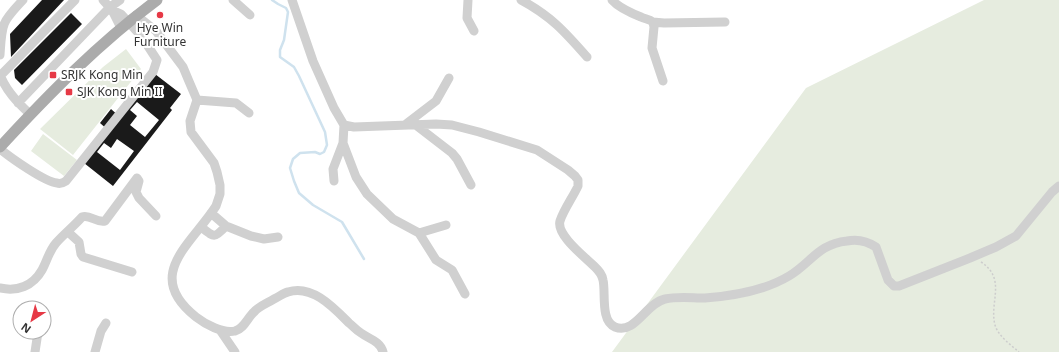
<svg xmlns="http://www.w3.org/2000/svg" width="1059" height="352" viewBox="0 0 1059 352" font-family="'Noto Sans',sans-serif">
<rect width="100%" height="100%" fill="#fff"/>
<path fill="#e6ecdf" d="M984,0H1059V352H612L806,88Z
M126,49L141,69L73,155L40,129L103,67Z
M43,134L77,160L64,176L31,151Z"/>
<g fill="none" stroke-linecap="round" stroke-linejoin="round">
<path stroke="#cfe2ee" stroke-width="2.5" d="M272,0L278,4L286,8L288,12L284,40L280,50V57L294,67L299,76L325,132L327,145L324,152L320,154L315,152L300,153L293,159L290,168L294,181L299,193L313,205L342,222L364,259"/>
</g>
<path fill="#1a1a1a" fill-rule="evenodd" d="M42,0H64L11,57L10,34Z
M71,13L82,24L22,85L15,78L14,70Z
M155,74L181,94L170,108L172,110L113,186L84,163L109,131L100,123L111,109L120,117ZM137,102L159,120L145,137L130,125L137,116L130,110ZM117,139L134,151L120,170L97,152L104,143L111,148Z"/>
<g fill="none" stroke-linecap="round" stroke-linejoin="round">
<path stroke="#cdcdcd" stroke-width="1.5" stroke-dasharray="2 2" stroke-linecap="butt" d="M981,262C1007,279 989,302 995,325C998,336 1011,345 1019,352"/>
<path stroke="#d0d0d0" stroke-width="9" d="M103,0L112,10L121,28
M233,0L250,15
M292,0L313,61L334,108L344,125L354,127L436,124L452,125L479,132L537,150L568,170L575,176L578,180V186C573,197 564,209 560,221C556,235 585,257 595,267C599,271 602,274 603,280C606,292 600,321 615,327C635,335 646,303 665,299C678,296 692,298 705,298C733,296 764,291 789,276C811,263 818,244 847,241C857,239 867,241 876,247L888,280L894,286H899L970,258L996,247L1016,236L1052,192L1059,186
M468,0L467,18L474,31
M521,0C551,16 565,32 587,57
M612,0C619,8 631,13 641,17C645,19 649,19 653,22L654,27L652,48L663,81
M136,15L156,31L183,67L188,79L197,100L190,121L191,132L214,163L217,172L220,185V194L216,206C191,245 143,275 196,317C205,324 223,334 235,331C244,329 248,317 254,312C259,306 268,303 274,299C279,297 283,293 288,292C312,284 334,308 349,323C353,326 356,330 361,333C369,339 380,341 383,352
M653,22L664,23L725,22
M0,55C2,24 1,23 23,0
M0,74C5,90 18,103 30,114
M0,76L75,0
M197,100L236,103L249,113
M18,103L110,7L120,0
M406,124L436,101L449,78
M417,126L452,153L457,159L471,185
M343,143L356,177L367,194L393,219L419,233L436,260L452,270L465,294
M0,149C11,158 45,182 57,183C60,184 63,183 66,181L153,72L157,60L142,37L121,14L112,10
M334,181L333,169L343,143L344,125
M211,213L226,226L251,236L264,239L278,237
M201,227C214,237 214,239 226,226
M68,232L79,242L81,254L83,257L132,272
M419,233L446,225
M0,288C17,292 33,286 42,270C47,261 49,251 56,243C64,234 74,226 82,217C90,214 96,223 105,221L137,178L139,181L136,192L139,198L156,216
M220,330L235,352
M35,352L38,332
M95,352L101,331L106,323"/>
<path stroke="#ababab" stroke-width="11" d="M0,147C49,94 99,43 157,0"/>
</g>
<g fill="#e63946" stroke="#fff" stroke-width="1.5">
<circle cx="160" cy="15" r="4"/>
<rect x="49" y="71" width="8" height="8" rx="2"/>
<rect x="65" y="88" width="8" height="8" rx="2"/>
</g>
<g text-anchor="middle" stroke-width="4" stroke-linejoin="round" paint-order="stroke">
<g font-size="12" fill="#333" stroke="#fff" text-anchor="start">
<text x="160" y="32" text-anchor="middle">Hye Win<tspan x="160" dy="14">Furniture</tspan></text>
<text x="61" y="79">SRJK Kong Min</text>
<text x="77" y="96">SJK Kong Min II</text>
</g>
</g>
<g transform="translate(32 320) rotate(216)"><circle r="19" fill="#ffffff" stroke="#adadad"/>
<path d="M0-3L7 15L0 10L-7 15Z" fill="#e63946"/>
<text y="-6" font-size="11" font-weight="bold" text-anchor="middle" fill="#333333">N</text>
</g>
</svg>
